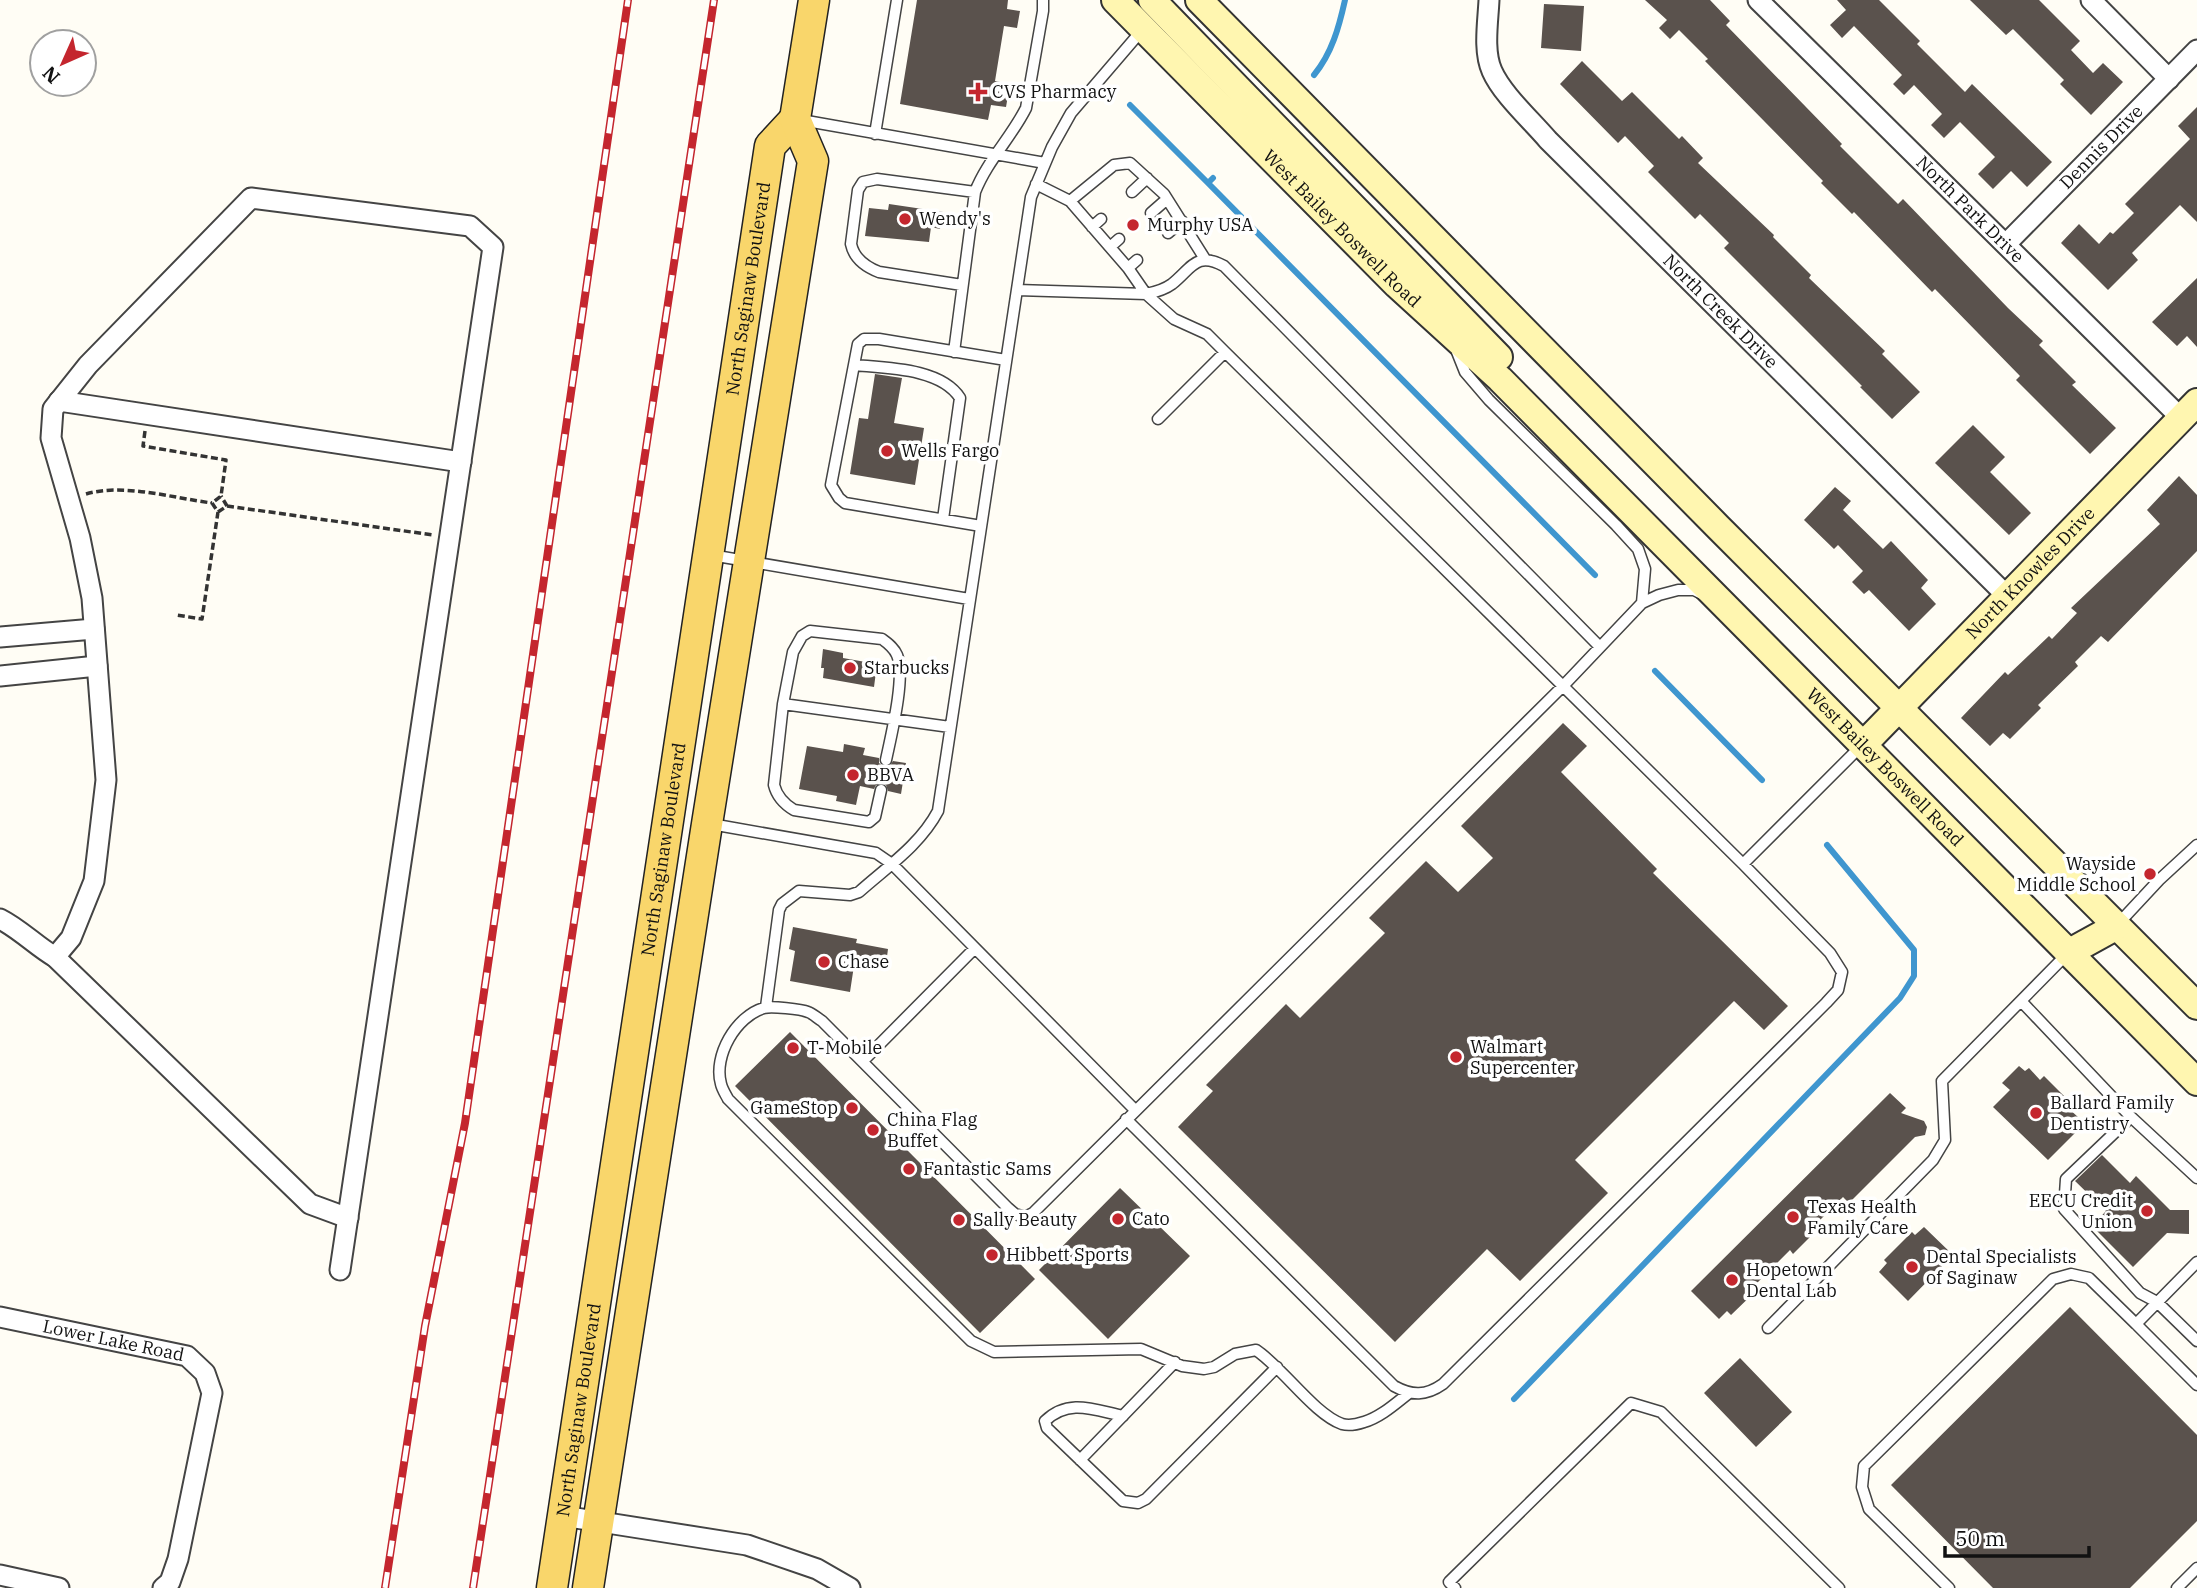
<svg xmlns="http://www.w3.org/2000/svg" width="2197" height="1588" viewBox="0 0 2197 1588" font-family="'IBM Plex Serif',serif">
<rect width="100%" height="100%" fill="#fffdf5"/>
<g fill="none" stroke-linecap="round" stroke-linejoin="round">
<path stroke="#3f96cf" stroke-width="6" d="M1314,75C1332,53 1339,27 1345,0
M1130,105L1208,183
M1213,178L1208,183L1595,575
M1655,671L1762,780
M1514,1399L1900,998L1914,976V950L1827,845"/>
</g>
<path fill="#5a524d" d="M917,0H1008L1007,9L1020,11L1017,28L1004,26L995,81L1010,84L1006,107L991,105L988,120L900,104Z
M1645,0H1710L1730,21L1726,25L1842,144L1840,146L1898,204L1903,199L2008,308L2043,341L2039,345L2076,382L2072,385L2116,428L2090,454L2016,380L2020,376L1935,289L1932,292L1854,212L1852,214L1821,183L1823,181L1705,61L1708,59L1679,30L1670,39L1659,28L1667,20Z
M1837,0H1879L1920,41L1917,44L1965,92L1972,84L2052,162L2027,187L2011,171L1993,189L1978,174L1995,157L1960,122L1944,138L1931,125L1942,114L1914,85L1904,95L1893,84L1902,75L1854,26L1842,38L1830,25L1846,10Z
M1970,0H2039L2080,41L2071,50L2093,73L2103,63L2123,82L2091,115L2060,84L2064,80L2013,29L2006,35Z
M1544,4L1584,6L1581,51L1541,48Z
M1582,61L1622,101L1632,92L1679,139L1682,136L1703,158L1698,163L1774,235L1773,237L1811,275L1809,278L1885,351L1882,354L1920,392L1892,419L1860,387L1862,386L1724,248L1729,243L1700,214L1695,219L1648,172L1654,166L1625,136L1618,143L1560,84Z
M2197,107V222L2180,205L2132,253L2138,260L2108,290L2061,243L2079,224L2099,244L2110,232L2113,234L2134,213L2125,204L2190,139L2178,126Z
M889,204L943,212L940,229L931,227L929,242L865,236L869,208L888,210Z
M2197,278V347L2187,336L2177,346L2152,322Z
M875,374L902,378L894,423L924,428L915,485L850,474L859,418L868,419Z
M1973,425L2005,457L1990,472L2031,513L2009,535L1935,463Z
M2179,476L2197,495V551L2108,642L2101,636L2075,662L2078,666L2038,705L2041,708L2010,739L2003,733L1990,746L1961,718L2005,672L2008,675L2049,636L2052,639L2077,613L2071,608L2160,524L2147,510Z
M1835,487L1851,501L1843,510L1883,549L1891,541L1928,580L1921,588L1936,604L1909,631L1869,590L1864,594L1852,582L1863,571L1838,545L1834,549L1804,520Z
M823,649L843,653V658L877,664L874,687L823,678L824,668H821Z
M1563,723L1587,746L1561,772L1657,869L1653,873L1788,1006L1764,1030L1734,1001L1575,1160L1608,1193L1520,1281L1487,1249L1395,1342L1178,1127L1213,1091L1206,1085L1286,1004L1300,1018L1385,933L1369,918L1426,861L1458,892L1493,858L1461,826Z
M844,744L865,748L863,755L879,758V763L884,767H889L893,761L906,763L901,794L888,791L886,785L882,783L876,785L874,789L860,786L856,805L836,801L837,796L799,789L807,746L843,752Z
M793,927L857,939L856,943L888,949L886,964L855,959L850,992L790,981L795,951L789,949Z
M790,1032L1035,1279L980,1333L735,1086Z
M2019,1066L2025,1071L2029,1068L2040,1080L2044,1076L2071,1103L2067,1107L2079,1118L2077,1121L2082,1126L2048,1160L1993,1107L2010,1090L2002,1083Z
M1890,1093L1906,1108L1901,1113L1924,1121L1927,1127L1925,1135L1915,1137L1849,1203L1843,1197L1818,1222L1822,1225L1793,1254L1790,1250L1756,1284L1760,1287L1731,1315L1727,1311L1719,1319L1691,1291Z
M2102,1155L2130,1183L2136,1176L2170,1210H2189V1234L2167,1233L2133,1267L2092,1226L2106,1211L2075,1181Z
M1120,1188L1190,1256L1108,1339L1039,1270Z
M1924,1227L1953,1255L1908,1301L1879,1272L1887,1263L1884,1260L1912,1232L1915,1235Z
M2070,1307L2197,1435V1521L2130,1588H1993L1891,1485Z
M1740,1358L1792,1412L1756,1447L1704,1393Z"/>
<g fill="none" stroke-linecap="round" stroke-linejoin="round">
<defs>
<path id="lane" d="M801,120L1045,163
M875,134L897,0
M1036,184L1070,201L1128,268L1146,294L1174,319L1207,334L1225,352L1743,864L1830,953L1842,972L1838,990L1826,1003L1443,1384C1426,1396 1412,1396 1394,1386L1126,1119
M1132,192L1147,178
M1070,201L1114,165L1130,163L1164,194L1205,259
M1151,213L1167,199
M1092,227L1101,219
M1168,233L1182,221
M1110,247L1119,239
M1128,268L1137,260
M962,285L879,272C866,267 854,258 851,244L858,190L863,182L877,179L975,192
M1017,290L1146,294C1156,292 1164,290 1172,284C1192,268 1196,251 1224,266L1600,647
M954,352L975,192C987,161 1011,138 1026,108L1043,11V0
M1457,352L1465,372L1489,400L1616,525L1638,549L1645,569L1642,603
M854,365C886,368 941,368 960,398L943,519
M1158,419L1225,352
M981,526L845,503L839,498L831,485L858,344L864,339H879L1006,360
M711,555L969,599
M783,704L950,727
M881,790L875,817L869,822L794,810C784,804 777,797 774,785L783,704L793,652L802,636L810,631L882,639C889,644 894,648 897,655C906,676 891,736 886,760
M711,824L876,853L892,864L1135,1110
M1743,864L1861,746
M2118,924L2159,880L2197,845
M2021,1001L2131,1117
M766,1007L779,910L782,904L799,891L850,895L859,892C887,867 920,845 938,811L1031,197L1052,147L1071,113L1143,29
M863,1061L975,948
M2197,1178L2131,1117L2066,1179L2064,1209L2140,1293L2157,1302L2197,1341
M2197,1262L2136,1324L2197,1385
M1768,1328L1933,1160L1945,1140L1942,1081L2068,953
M1409,1393C1396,1403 1381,1417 1364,1422C1358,1424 1349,1426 1342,1424C1314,1414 1283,1368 1256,1350L1235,1354L1214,1367L1204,1369L1182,1366L1141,1349L994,1352L971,1341L728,1099C726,1095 722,1089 721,1084C713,1056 736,1016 764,1008C771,1006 801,1009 808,1012C812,1013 817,1018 822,1021L1008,1208L1015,1214L1025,1217L1033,1213L1564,685L1642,603L1659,595L1678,590H1694L1702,594
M1123,1416C1094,1410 1069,1398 1045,1421L1047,1428L1123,1501L1138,1503L1146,1499L1277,1367
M1080,1460L1175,1362
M1455,1588L1449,1582L1631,1403L1661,1412L1839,1588
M1949,1588L1869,1509L1862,1487L1864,1466L2053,1279L2071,1274L2089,1278L2136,1324
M2177,1588L2197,1568"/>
<g id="street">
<path id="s1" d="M1489,0C1488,22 1483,51 1492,71C1502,94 1531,120 1548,140L2008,597"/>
<path id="s2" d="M1758,0L2181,418"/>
<path d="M2091,0L2169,79"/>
<path id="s3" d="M2006,244L2197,50"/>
<path d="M59,401L461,462"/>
<path d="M0,637L94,629"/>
<path d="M0,676L97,666"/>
<path d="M0,919C20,929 36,946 55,957L310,1204L348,1218"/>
<path d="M55,957L71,938L94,881L106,780L92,598L80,538L51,438L53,409L88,365L251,198L470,226L493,247L340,1270"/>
<path id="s4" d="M0,1317L187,1356L205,1373L212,1393L178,1559L170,1582L163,1588"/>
<path d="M563,1516L747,1545L817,1569L850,1588"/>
<path d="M0,1575L59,1588"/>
</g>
<g id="secondary">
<path id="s5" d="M1115,0L1397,285L1500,379L2197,1082"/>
<path d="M1152,0L1499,357"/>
<path d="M1199,0L1718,527L2197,1006"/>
<path id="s6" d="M1863,745L2197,402"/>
<path d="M2068,953L2117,926"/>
</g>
<g id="primary">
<path id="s7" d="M552,1588L770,146L795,119"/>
<path d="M588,1588L707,824L813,161L795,119L814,0"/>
</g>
</defs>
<use href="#lane" stroke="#444" stroke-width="13"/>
<use href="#street" stroke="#444" stroke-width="23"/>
<use href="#secondary" stroke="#333" stroke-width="30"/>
<use href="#primary" stroke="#222" stroke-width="33"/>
<path stroke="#333" stroke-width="3.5" stroke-dasharray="7 3.5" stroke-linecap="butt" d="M145,431L143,446L226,460L221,496L212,503L218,512L202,619L176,615
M86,494C123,483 173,498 212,503
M227,506L433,535
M218,512L227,506L221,496"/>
<use href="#lane" stroke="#fff" stroke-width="10"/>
<use href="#street" stroke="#fff" stroke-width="19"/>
<use href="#secondary" stroke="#fff6b0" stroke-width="26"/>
<use href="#primary" stroke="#f9d66b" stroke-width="30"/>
<defs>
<path id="rail" d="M385,1588L425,1326L465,1123L628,0
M473,1588L714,0"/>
</defs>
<use href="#rail" stroke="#c4262e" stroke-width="8"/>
<use href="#rail" stroke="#fff" stroke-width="5" stroke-dasharray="16" stroke-linecap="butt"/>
</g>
<g fill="#c4262e" stroke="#fff" stroke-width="2.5">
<path d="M974.5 81.5h7v7h7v7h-7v7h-7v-7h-7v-7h7z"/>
<circle cx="905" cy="219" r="7"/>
<circle cx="1133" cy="225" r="7"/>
<circle cx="887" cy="451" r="7"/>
<circle cx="850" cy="668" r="7"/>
<circle cx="853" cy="775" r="7"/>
<circle cx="2150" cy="874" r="7"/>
<circle cx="824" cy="962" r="7"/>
<circle cx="793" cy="1048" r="7"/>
<circle cx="1456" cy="1057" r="7"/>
<circle cx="852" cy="1108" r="7"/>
<circle cx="2036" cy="1113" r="7"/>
<circle cx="873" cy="1130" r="7"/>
<circle cx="909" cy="1169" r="7"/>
<circle cx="2147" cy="1211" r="7"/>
<circle cx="1793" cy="1217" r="7"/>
<circle cx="1118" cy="1219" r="7"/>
<circle cx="959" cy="1220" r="7"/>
<circle cx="992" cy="1255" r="7"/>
<circle cx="1912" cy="1267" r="7"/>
<circle cx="1732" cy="1280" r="7"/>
</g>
<g text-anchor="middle" stroke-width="7" stroke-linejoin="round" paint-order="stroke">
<g font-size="18" fill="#111" stroke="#fff" text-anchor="start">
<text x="992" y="98">CVS Pharmacy</text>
<text x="919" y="225">Wendy's</text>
<text x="1147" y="231">Murphy USA</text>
<text x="901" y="457">Wells Fargo</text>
<text x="864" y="674">Starbucks</text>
<text x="867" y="781">BBVA</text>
<text x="2136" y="870" text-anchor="end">Wayside<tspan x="2136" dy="21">Middle School</tspan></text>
<text x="838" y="968">Chase</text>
<text x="1470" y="1053">Walmart<tspan x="1470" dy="21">Supercenter</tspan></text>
<text x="807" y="1054">T-Mobile</text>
<text x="2050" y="1109">Ballard Family<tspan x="2050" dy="21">Dentistry</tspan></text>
<text x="838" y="1114" text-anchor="end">GameStop</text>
<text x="887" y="1126">China Flag<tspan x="887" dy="21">Buffet</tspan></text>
<text x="923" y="1175">Fantastic Sams</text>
<text x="2133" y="1207" text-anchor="end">EECU Credit<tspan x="2133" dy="21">Union</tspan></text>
<text x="1807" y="1213">Texas Health<tspan x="1807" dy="21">Family Care</tspan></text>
<text x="1132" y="1225">Cato</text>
<text x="973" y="1226">Sally Beauty</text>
<text x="1006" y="1261">Hibbett Sports</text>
<text x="1926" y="1263">Dental Specialists<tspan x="1926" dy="21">of Saginaw</tspan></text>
<text x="1746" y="1276">Hopetown<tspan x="1746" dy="21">Dental Lab</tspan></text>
</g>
<g font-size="18" fill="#111" stroke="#fff">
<text dy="6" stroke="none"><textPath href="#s3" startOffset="136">Dennis Drive</textPath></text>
<text dy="6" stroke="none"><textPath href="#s2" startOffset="298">North Park Drive</textPath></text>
<text dy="6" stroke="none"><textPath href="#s5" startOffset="322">West Bailey Boswell Road</textPath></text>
<text dy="6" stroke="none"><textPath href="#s7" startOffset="1314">North Saginaw Boulevard</textPath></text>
<text dy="6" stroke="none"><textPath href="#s1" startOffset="404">North Creek Drive</textPath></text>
<text dy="6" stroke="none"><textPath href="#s6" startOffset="240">North Knowles Drive</textPath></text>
<text dy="6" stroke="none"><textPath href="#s5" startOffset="1087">West Bailey Boswell Road</textPath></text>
<text dy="6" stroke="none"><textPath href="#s7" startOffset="747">North Saginaw Boulevard</textPath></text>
<text dy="6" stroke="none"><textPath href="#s4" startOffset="116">Lower Lake Road</textPath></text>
<text dy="6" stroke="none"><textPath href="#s7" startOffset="180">North Saginaw Boulevard</textPath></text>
</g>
</g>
<g transform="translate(63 63) rotate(225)"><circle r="33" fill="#ffffff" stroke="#a0a0a0" stroke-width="2"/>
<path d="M0-5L12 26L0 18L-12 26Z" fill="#c4262e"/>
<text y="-10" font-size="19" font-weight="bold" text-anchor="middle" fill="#111111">N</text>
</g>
<path d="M1945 1546v10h144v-10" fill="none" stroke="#111111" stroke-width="3.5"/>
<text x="1955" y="1546" font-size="21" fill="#111111" stroke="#ffffff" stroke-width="5" paint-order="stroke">50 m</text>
</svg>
